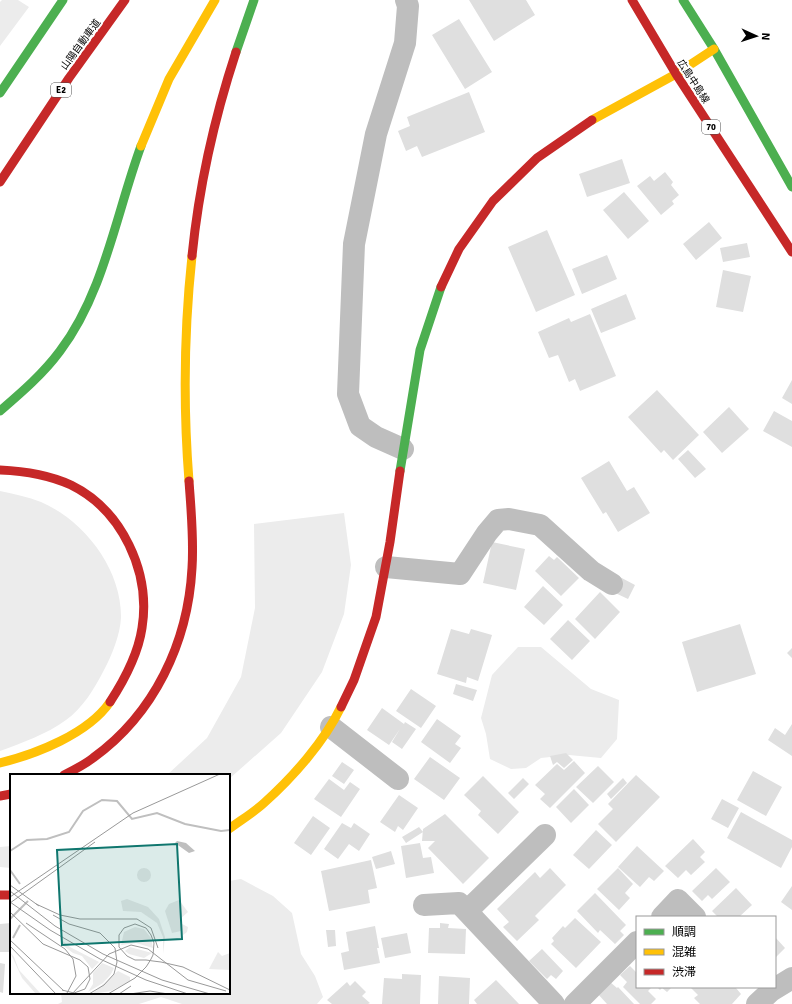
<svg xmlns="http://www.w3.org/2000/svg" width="792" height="1004" viewBox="0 0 792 1004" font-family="Signika,'Noto Sans JP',sans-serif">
<rect width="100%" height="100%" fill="#fff"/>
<path fill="#ececec" d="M2,0H18L29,7L0,46V2Z
M0,491C14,494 28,497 41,502C85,521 122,570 121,618C120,635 112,655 104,670C95,688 82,709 66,720C47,734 22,743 0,751Z
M344,513L351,565L344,614L322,672L281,733L229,779V775H167L207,738L241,677L255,608L254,524Z
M518,647H541L591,689L619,700L617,739L601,758L569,755L541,758L526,768L511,769L490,759L486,734L481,718L492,675Z
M11,846V868L0,867V847Z
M241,879L273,896L292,913L301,954L315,976L323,997L317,1004H182L161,997L139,1004H58L62,1002L61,993H229V881Z"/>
<path fill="#dfdfdf" d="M469,0H526L535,15L494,41Z
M459,19L492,72L465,89L432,35Z
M469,92L485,132L422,157L417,146L406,151L398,131L410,126L407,117Z
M622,159L630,183L587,197L579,174Z
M665,172L673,182L671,185L679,195L672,201L674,204L661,215L637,186L650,176L654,181Z
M624,192L649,221L628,239L603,210Z
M709,222L722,238L696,260L683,244Z
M547,230L575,295L536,312L508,247Z
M747,243L750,257L723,262L720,248Z
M607,255L617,279L582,294L572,269Z
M723,270L751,276L743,312L716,307Z
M626,294L636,319L601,333L591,309Z
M590,314L616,376L580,391L575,379L569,382L558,355L549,358L538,332L569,318L571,322Z
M792,380V404L782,398Z
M657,390L699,435L673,460L664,450L661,453L628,417Z
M729,407L749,429L722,453L703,432Z
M774,411L792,421V447L763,431Z
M688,450L706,469L695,478L678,459Z
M609,461L627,491L634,487L650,513L618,532L606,512L603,514L581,478Z
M492,542L525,549L516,590L483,583Z
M549,556L554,560L557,557L579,578L561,596L535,571Z
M618,576L635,585L628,599L611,591Z
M543,586L563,605L544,625L524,607Z
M600,592L620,612L595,639L575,619Z
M568,620L590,641L572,660L550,639Z
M740,624L756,674L697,692L682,642Z
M451,629L469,634L471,629L492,635L478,681L467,677L466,683L437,674Z
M792,648V658L787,653Z
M456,684L477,690L473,701L453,694Z
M411,689L436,706L421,728L396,711Z
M382,708L404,724L405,722L416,729L402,749L392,742L400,729L389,745L367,730Z
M437,719L461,736L455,744L461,748L450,763L421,742Z
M792,724V756L768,740L775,728L785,735Z
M566,753L573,760L564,768L557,762L553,765L550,756Z
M430,757L460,778L444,800L414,779Z
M574,761L585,773L550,808L540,799L545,794L535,785L557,764L564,770Z
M342,762L354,770L344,784L332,776Z
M598,766L614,782L593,803L576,787Z
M753,771L782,787L766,816L737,800Z
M636,775L660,797L616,842L598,824L613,809L608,804Z
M483,776L519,812L498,834L478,815L481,811L464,795Z
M523,778L529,784L514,799L508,793Z
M623,778L627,783L611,799L607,794Z
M329,779L344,790L350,782L360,789L341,817L314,799Z
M574,789L589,805L571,823L556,807Z
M399,795L418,808L403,830L398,826L395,832L380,822Z
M722,799L739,808L728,828L711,819Z
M741,812L792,840V847L781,868L727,838Z
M445,814L489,858L463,884L428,848L435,841H422L423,829Z
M313,816L330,828L311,855L294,843Z
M342,823L351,828L354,823L370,834L359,851L349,844L338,859L324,849Z
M419,827L423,832L406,843L402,837Z
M596,830L612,845L589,869L573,855Z
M693,839L705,852L700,857L705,862L691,875L686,870L678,878L665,866Z
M420,843L423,858L431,857L434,873L406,878L401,846Z
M637,846L664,871L654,881L649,877L640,887L618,867Z
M391,851L395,864L376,869L372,857Z
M371,860L377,888L368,890L370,903L329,911L321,871Z
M550,868L566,885L535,916L539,920L517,941L503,927L509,922L497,909L535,872L540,878Z
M618,868L633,884L625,893L630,898L619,910L597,889Z
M716,868L730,882L712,899L708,895L702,901L692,891Z
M792,886V910L781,902Z
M736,888L752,905L739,917H718L712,911Z
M595,893L626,925L620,931L624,935L615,944L600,930L598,933L577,911Z
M575,918L601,942L576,968L551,944L554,941L552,938L563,926L565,928Z
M11,923V952H0V924Z
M440,923L449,924L448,928L466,929L465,954L428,953L429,928H440Z
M375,926L379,948H377L380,963L344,970L341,953L349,951L346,932Z
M326,930H335L336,946L328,947Z
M407,933L411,953L385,958L381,938Z
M775,937L785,948L775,958Z
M542,949L563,971L556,979L551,975L547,979L529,961Z
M0,963L5,964L3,993L0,992Z
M630,966L637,973V987L651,988L648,991L656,999L651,1004H640L623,987L627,982L620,975Z
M402,974L421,975L420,1004H382L384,978L402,979Z
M439,976L470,978L469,1004H438Z
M496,980L519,1004H477L474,1000Z
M355,981L366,992L362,996L370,1003L368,1004H332L327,1000L347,982L350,986Z
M610,982L617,988L618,987L634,1004H607L597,993Z
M657,987H672L667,992L662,988L660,990Z
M690,987H737L736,988L741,994L732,1004H700L694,998L698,995Z"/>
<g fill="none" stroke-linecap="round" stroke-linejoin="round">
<path stroke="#bebebe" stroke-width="22" d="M403,449L376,437L360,426L348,394L354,244L376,134L405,43L408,6L406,0
M386,567L460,574L487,533L498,520L509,519L540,525L591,571L612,584
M331,727L398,779
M424,905L459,903L554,1004
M467,911L545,835
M662,917L678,900L695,917
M575,1004L637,942
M757,1004L771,991L792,978"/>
<path stroke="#4caf50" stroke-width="9" d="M683,0L714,49L792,187
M236,52L254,0
M0,93L63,0
M0,411C22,392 43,374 60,351C104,293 116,214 141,146
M400,471L420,350L441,287"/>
<path stroke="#ffc107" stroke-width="9" d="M592,120L676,74L714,49
M141,146L169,79L215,0
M189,481C183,405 184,331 192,256
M0,763C36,754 88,734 110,702
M229,829C241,820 253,813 264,803C293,777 324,742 341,707"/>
<path stroke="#c62828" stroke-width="9" d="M632,0L676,74L792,252
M0,182L69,78L125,0
M192,256C199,186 214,119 236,52
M441,287L459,249L493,201L537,158L592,120
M0,470C24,471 49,475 71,485C122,510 151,572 142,628C138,655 125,679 110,702
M341,707L354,680L376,617L390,542L400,471
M64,775C74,770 84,765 93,758C154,714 188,643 192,568C194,539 191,510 189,481
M0,796L11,794
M0,895H11"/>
</g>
<g text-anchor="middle" stroke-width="4" stroke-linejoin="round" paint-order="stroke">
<g fill="#fff" stroke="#4c4c4c" stroke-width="1">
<rect x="51" y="83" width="20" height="14" rx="3"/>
<rect x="702" y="120" width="18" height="14" rx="3"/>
</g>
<g font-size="9" font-weight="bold" fill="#000">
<text x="61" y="93">E2</text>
<text x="711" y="130">70</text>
</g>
<g font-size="10" fill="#000" stroke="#fff">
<text transform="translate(80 44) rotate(-54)" y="4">山陽自動車道</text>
<text transform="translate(694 81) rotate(57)" y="4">広島中島線</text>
</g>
</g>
<g transform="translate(10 774)">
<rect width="220" height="220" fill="#fff"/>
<path d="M127 101a7 7 0 1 1 14 0a7 7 0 1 1-14 0ZM117,125L138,133L149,145L155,163L153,180V163L147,149L131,138L113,137L111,127ZM169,126L178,138L170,145L172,150L178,153L177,158L173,161L171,157L162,159L155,137L159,130ZM125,153L134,155L141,164L143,174L126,169L111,171L114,158ZM53,167L60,173L89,188L82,195L72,182L63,179L51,170ZM120,173L142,179L134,184L119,180L115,177ZM0,178L4,183L9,196L31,220H26L12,204ZM208,178L212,182L220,179V196L199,195ZM92,189L104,194L101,200L93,209L78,218L83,210V199ZM108,197L120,203V207L101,217L82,220Z" fill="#ececec"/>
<path d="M167,67L176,69L185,77L179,79L165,69Z" fill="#bfbfbf"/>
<path fill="none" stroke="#bfbfbf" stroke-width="2" d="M0,77L17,66L37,65L59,58L73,37L92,26L107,27L122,45L147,39L175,50L211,57L220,56M0,96L10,110M0,145L18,127M3,164L10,151"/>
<path fill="none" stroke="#999" stroke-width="1" d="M0,111L29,132M0,117L45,152L93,180L152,206L200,220M0,123L123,39L210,0M0,128L40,156L90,185L136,206L178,220M0,129L85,68M26,130L50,141L70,145H127L141,154L148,174M0,138L33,170L70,186L78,193L80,205L75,215L64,219L52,216M43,141L59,150L90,159L105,174L107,188L104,200L94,211L79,220M16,149L55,175L63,185L66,202L57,219M0,166L54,217M0,172L46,220M62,220L99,180L121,171L138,175L178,206L216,217M98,220L125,204L136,193L138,190L141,185L143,181L144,169L141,161L136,154L125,150L114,154L109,161V173L117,182L125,186H136L143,187L151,188L173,193L220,216M109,220L121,212M120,220L140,217L158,220"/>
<path fill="#0f766e" fill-opacity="0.15" stroke="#0f766e" stroke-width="2" d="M167,70L172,165L52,171L47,76Z"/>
<rect width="220" height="220" fill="none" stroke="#000" stroke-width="2"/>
</g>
<rect x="636" y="916" width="140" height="72" fill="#ffffff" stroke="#999999"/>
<rect x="644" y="929" width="20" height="6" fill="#4caf50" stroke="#999999"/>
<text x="672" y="936" font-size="12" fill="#000000">順調</text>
<rect x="644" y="949" width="20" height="6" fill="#ffc107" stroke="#999999"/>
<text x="672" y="956" font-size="12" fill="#000000">混雑</text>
<rect x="644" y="969" width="20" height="6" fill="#c62828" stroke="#999999"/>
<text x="672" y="976" font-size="12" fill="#000000">渋滞</text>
<g transform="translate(756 36) rotate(93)" stroke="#ffffff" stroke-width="3" paint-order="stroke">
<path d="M0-3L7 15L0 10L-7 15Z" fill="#000000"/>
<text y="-6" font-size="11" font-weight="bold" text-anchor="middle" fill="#000000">N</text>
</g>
</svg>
